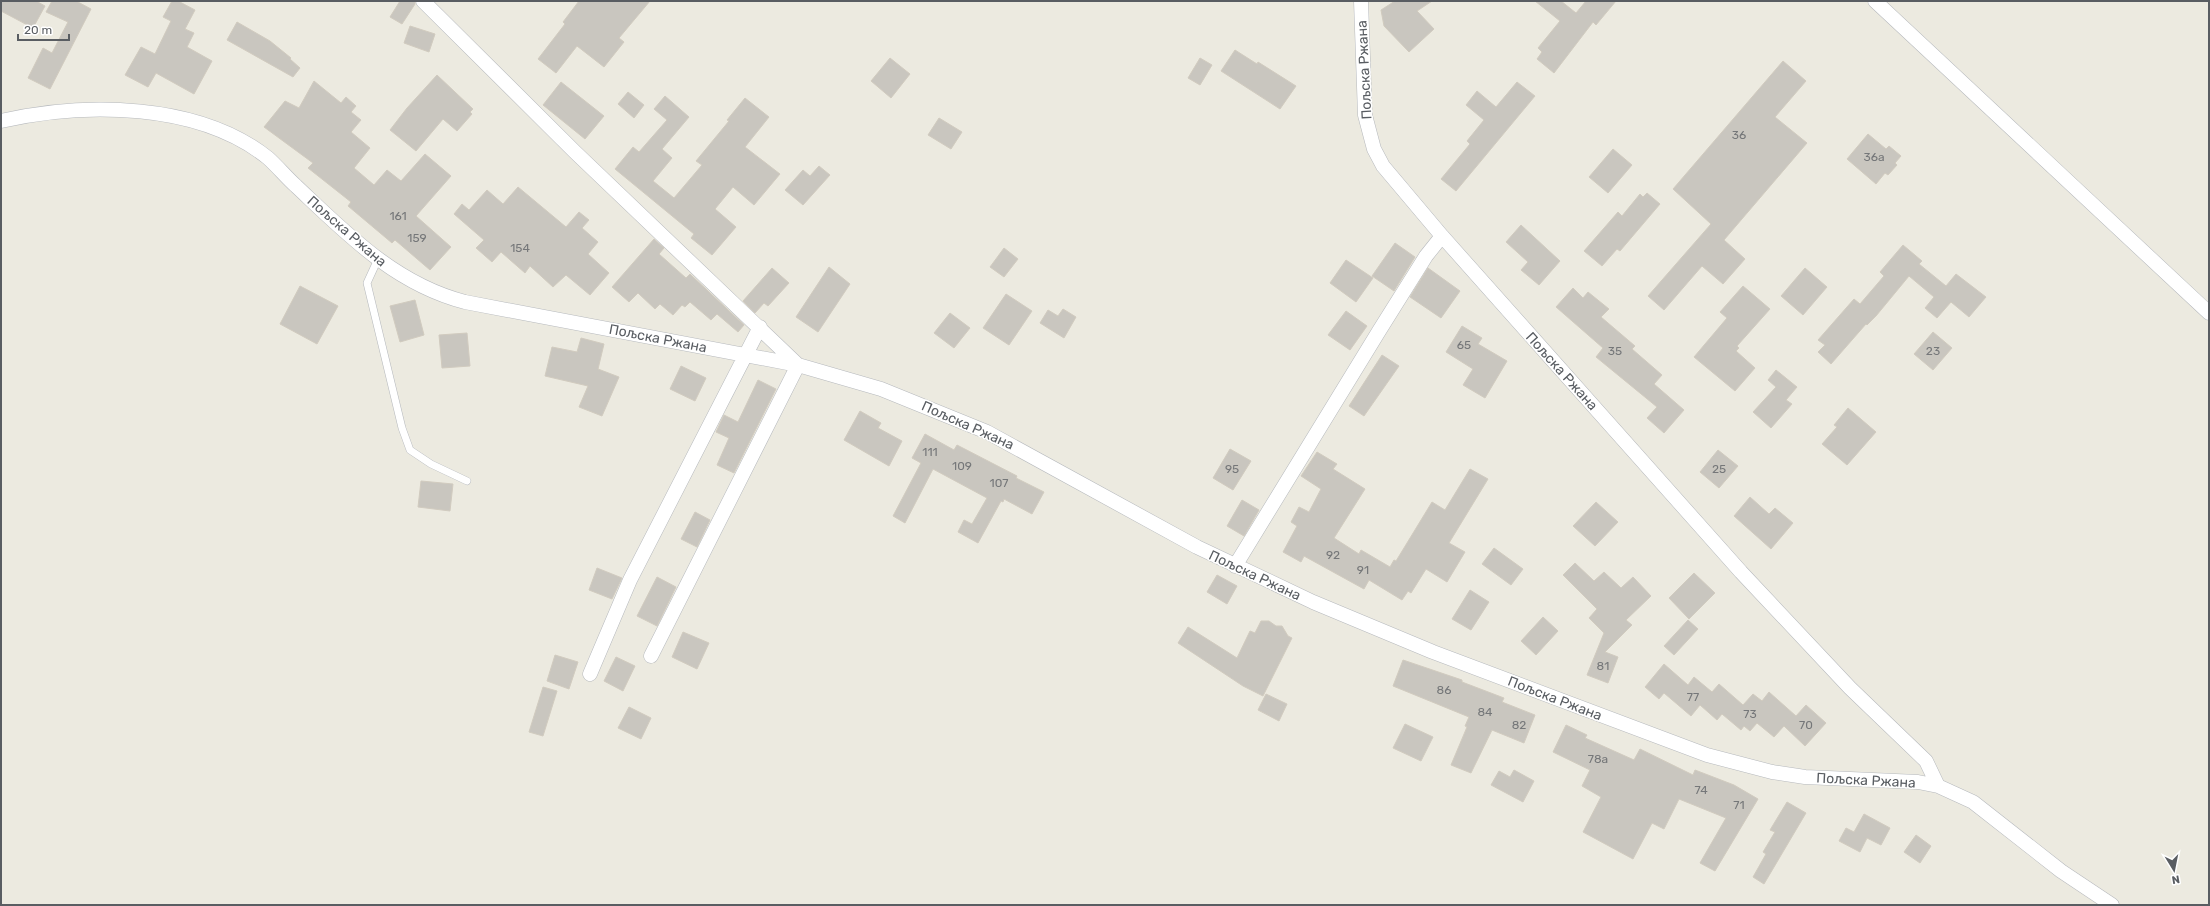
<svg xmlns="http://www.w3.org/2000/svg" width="2210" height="906" viewBox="0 0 2210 906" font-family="Rubik,sans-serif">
<rect width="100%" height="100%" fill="#eceae0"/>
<path fill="#c9c6bf" stroke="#d1cbbf" d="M1,1H36L45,6L33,28L1,11Z
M52,1H76L91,9L50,89L28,78L43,48L52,53L68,22L46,12Z
M172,1H178L195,10L185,29L194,33L187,47L212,61L194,94L156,73L148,87L125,75L141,47L155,54L171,21L163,17Z
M400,1H415V4L402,24L390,17Z
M579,1H650L619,38L624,42L604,67L577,46L556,73L538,59L565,24L563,22Z
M1395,1H1432L1417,11L1434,29L1409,52L1384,26L1381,10Z
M1535,1H1561L1576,13L1586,1H1616L1596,25L1593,22L1554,73L1537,59L1542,52L1538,48L1560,21Z
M237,22L270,41L291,58L290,59L300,68L293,77L227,40Z
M410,26L435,34L429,52L404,43Z
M1235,50L1257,64L1258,62L1296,86L1280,109L1221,71Z
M890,58L910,74L891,98L871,81Z
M1200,58L1212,65L1200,85L1188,78Z
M1783,61L1806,81L1775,117L1807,143L1724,240L1745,259L1723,284L1702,266L1664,310L1648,296L1711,224L1673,189Z
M437,75L473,109L470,112L472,114L457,131L443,119L416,151L390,130L407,108Z
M314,81L341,103L346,97L356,106L351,112L361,120L351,132L370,148L354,168L374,185L387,170L401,181L425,154L451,176L416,216L451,247L430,270L395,240L392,243L348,206L351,202L308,168L313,163L264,127L285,101L299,108Z
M561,82L604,116L585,139L543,105Z
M1517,82L1535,96L1456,191L1441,179L1470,144L1467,141L1484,120L1466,105L1477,91L1496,107Z
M628,92L644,105L634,118L618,104Z
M665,96L689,117L662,149L672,158L653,181L674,198L702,165L696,161L729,121L727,120L745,98L769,117L745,147L780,174L754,205L733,187L715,209L736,227L712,255L691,238L694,234L615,169L633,147L639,152L667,120L654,109Z
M939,118L962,132L951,149L928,135Z
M1868,134L1886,149L1889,146L1901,156L1895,163L1897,165L1888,175L1885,173L1876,184L1847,159Z
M1613,149L1632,165L1608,193L1589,177Z
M819,166L830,175L803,205L785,190L803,170L810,176Z
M518,187L566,227L579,212L589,220L582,228L598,242L588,254L609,273L590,295L566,275L553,287L530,266L525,273L501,252L492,262L476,248L484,240L454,214L462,204L469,210L487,190L503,204Z
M1647,193L1660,204L1620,251L1617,249L1602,266L1584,251L1618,212L1622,216L1640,194L1643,197Z
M1521,225L1560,261L1539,285L1521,270L1528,262L1506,242Z
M654,239L664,248L659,254L686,278L690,274L744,325L738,332L717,314L711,320L690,302L685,307L682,305L673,315L660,304L655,309L638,293L629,302L612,287Z
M1395,243L1415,257L1394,291L1372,276Z
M1903,245L1922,261L1919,264L1946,286L1956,274L1986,297L1969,317L1951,302L1937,318L1925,308L1934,297L1909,276L1876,316L1867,325L1866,324L1831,364L1818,352L1825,345L1818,340L1854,299L1860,304L1884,276L1880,272Z
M1004,248L1018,259L1004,277L990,267Z
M1346,260L1373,278L1356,302L1330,283Z
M829,267L850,284L818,332L796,317Z
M772,268L789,283L768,306L764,303L755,313L743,301Z
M1428,268L1460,291L1441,318L1410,297Z
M1805,268L1827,287L1803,315L1781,296Z
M300,286L338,306L317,344L280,324Z
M1743,286L1770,309L1737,346L1739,348L1736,351L1755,368L1735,391L1694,357L1727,318L1720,312Z
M1573,288L1583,298L1588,292L1609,309L1601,317L1635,346L1632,349L1662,375L1654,384L1684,410L1664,433L1647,418L1657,407L1596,357L1603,348L1556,307Z
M1006,294L1032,311L1009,345L983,328Z
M415,300L424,335L400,342L390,306Z
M1063,309L1076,317L1064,338L1040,323L1048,310L1058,316Z
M1346,311L1367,326L1350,350L1328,335Z
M950,313L970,328L954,348L934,333Z
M1462,326L1482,338L1478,344L1507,361L1485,398L1463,385L1473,369L1446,352Z
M1933,332L1952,348L1933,370L1914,354Z
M467,333L470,366L442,368L439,335Z
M581,338L604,344L598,369L619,377L602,416L579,407L588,386L545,376L552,347L577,352Z
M1382,355L1399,366L1364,416L1349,406Z
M681,366L706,378L695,401L670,389Z
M1776,370L1797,387L1786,400L1792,404L1771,428L1753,412L1776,387L1768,380Z
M758,380L776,389L734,473L717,465L729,438L716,432L724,415L738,422Z
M1848,408L1876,432L1847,465L1822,444L1837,427L1834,425Z
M860,411L881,423L878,428L902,441L889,466L844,440Z
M925,434L954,450L957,445L1017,476L1016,478L1044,492L1032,514L1004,499L1003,502L1001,501L978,543L958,532L964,520L972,524L987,498L933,469L905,523L893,516L921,463L912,458Z
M1230,449L1251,461L1233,490L1213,478Z
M1718,450L1738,466L1719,488L1700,472Z
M1317,452L1337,464L1333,469L1365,489L1334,538L1359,554L1361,550L1390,567L1394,560L1396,561L1432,502L1445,510L1470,469L1488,479L1449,543L1465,552L1447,582L1426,569L1411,593L1408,591L1402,600L1369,580L1364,589L1304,556L1301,562L1283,552L1297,526L1291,522L1299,507L1309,512L1321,489L1301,476Z
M421,481L453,484L450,511L418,507Z
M1750,497L1769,514L1775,508L1793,523L1771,549L1734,516Z
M1242,500L1259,510L1244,536L1227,526Z
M1596,502L1618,522L1595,546L1573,526Z
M695,512L710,520L697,547L681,539Z
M1494,548L1523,569L1511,585L1482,564Z
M1575,563L1594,581L1604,572L1621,588L1633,577L1651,596L1626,620L1632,625L1605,652L1618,657L1608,683L1587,675L1604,633L1589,618L1597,609L1563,575Z
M597,568L622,578L612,599L589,590Z
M1694,573L1715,593L1689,619L1669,598Z
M1217,575L1237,586L1227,604L1207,592Z
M657,577L676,587L657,626L637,616Z
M1470,590L1489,602L1471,630L1452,619Z
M1543,617L1558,631L1536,655L1521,641Z
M1688,620L1698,629L1674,655L1664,646Z
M1261,621H1269L1276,626H1282L1288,636L1292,638L1263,696L1243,686L1178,643L1188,627L1237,658L1250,631L1255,633Z
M683,632L709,643L697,669L672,657Z
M555,655L578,662L569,689L547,681Z
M616,657L635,666L623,691L604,681Z
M1403,660L1462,680V682L1504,698L1502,702L1535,715L1524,743L1492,730L1471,773L1451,765L1467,727L1465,726L1469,717L1393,686Z
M1664,664L1688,685L1694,677L1712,692L1719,684L1743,705L1753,694L1762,701L1769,692L1796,716L1806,705L1826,723L1805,746L1784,726L1774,737L1757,723L1750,731L1744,726L1741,730L1722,714L1717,720L1700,705L1691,716L1664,693L1659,699L1645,687Z
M543,687L557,691L543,736L529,732Z
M1266,694L1287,704L1279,721L1258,710Z
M629,707L651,718L641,739L618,728Z
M1405,724L1433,737L1421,761L1393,748Z
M1566,725L1587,735L1585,738L1634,760L1640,749L1693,775L1695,770L1734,785L1758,799L1715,871L1700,863L1726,818L1679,799L1664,829L1652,823L1633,859L1583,832L1601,797L1582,786L1590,770L1553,752Z
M1514,770L1534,781L1523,802L1491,785L1499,771L1510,777Z
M1787,802L1806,813L1764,884L1753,877L1766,854L1763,852L1775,832L1770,830Z
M1864,814L1890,828L1881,845L1867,838L1860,852L1839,841L1846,828L1854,832Z
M1916,835L1931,846L1920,863L1904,852Z"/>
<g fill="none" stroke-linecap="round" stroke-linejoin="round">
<defs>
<path id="service" d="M378,259L367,283L402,428L410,450L431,464L467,481"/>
<path id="minor" d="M423,1L575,152L798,365L651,656
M1361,1L1365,115L1374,149L1383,166L1442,236L1741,572L1850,688L1926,761L1938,786
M1875,1L2209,313
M1,121C84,102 198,102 268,158C278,167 286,177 296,186C347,234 395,284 465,302L798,365L881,389L987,432L1197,547L1313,602L1433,652L1707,755L1772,772L1805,777L1918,782L1938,786L1973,802L2061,871L2112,905
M1235,566L1379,331L1426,256L1442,236
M590,674L630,580L760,327"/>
</defs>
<use href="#service" stroke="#b6b9bd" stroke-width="8"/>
<use href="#minor" stroke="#b6b9bd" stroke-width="15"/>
<use href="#service" stroke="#fff" stroke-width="7"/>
<use href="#minor" stroke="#fff" stroke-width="14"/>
</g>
<g text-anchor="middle" stroke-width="3" stroke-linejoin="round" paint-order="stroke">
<g font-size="12" fill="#757779">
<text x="1739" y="139">36</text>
<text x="1874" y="161">36a</text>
<text x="398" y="220">161</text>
<text x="417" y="242">159</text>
<text x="520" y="252">154</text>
<text x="1464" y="349">65</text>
<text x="1615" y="355">35</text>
<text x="1933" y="355">23</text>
<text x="930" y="456">111</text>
<text x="962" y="470">109</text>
<text x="1232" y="473">95</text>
<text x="1719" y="473">25</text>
<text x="999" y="487">107</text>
<text x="1333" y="559">92</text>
<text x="1363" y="574">91</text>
<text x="1603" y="670">81</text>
<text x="1444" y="694">86</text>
<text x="1693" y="701">77</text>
<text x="1485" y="716">84</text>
<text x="1750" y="718">73</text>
<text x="1519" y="729">82</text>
<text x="1806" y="729">70</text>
<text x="1598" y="763">78a</text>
<text x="1701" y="794">74</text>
<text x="1739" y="809">71</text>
</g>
<g font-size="14" fill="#595d62" stroke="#fff">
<text transform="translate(1364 70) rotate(-93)" y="5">Пољска Ржана</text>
<text transform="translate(347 231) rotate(41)" y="5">Пољска Ржана</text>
<text transform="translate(658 338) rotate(11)" y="5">Пољска Ржана</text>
<text transform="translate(1562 371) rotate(48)" y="5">Пољска Ржана</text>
<text transform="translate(968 425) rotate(24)" y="5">Пољска Ржана</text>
<text transform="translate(1255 575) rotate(25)" y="5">Пољска Ржана</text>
<text transform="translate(1555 698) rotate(21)" y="5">Пољска Ржана</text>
<text transform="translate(1866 780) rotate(3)" y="5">Пољска Ржана</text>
</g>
</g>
<rect width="2210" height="906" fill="none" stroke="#595d62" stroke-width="4"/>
<g transform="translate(2174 870) rotate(170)" stroke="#ffffff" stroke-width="3" paint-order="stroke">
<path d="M0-3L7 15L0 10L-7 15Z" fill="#595d62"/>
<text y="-6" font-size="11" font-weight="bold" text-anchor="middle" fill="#595d62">N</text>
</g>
<path d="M18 34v6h51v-6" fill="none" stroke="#595d62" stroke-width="2"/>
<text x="24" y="34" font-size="12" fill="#595d62" stroke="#ffffff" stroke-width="3" paint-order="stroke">20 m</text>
</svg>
